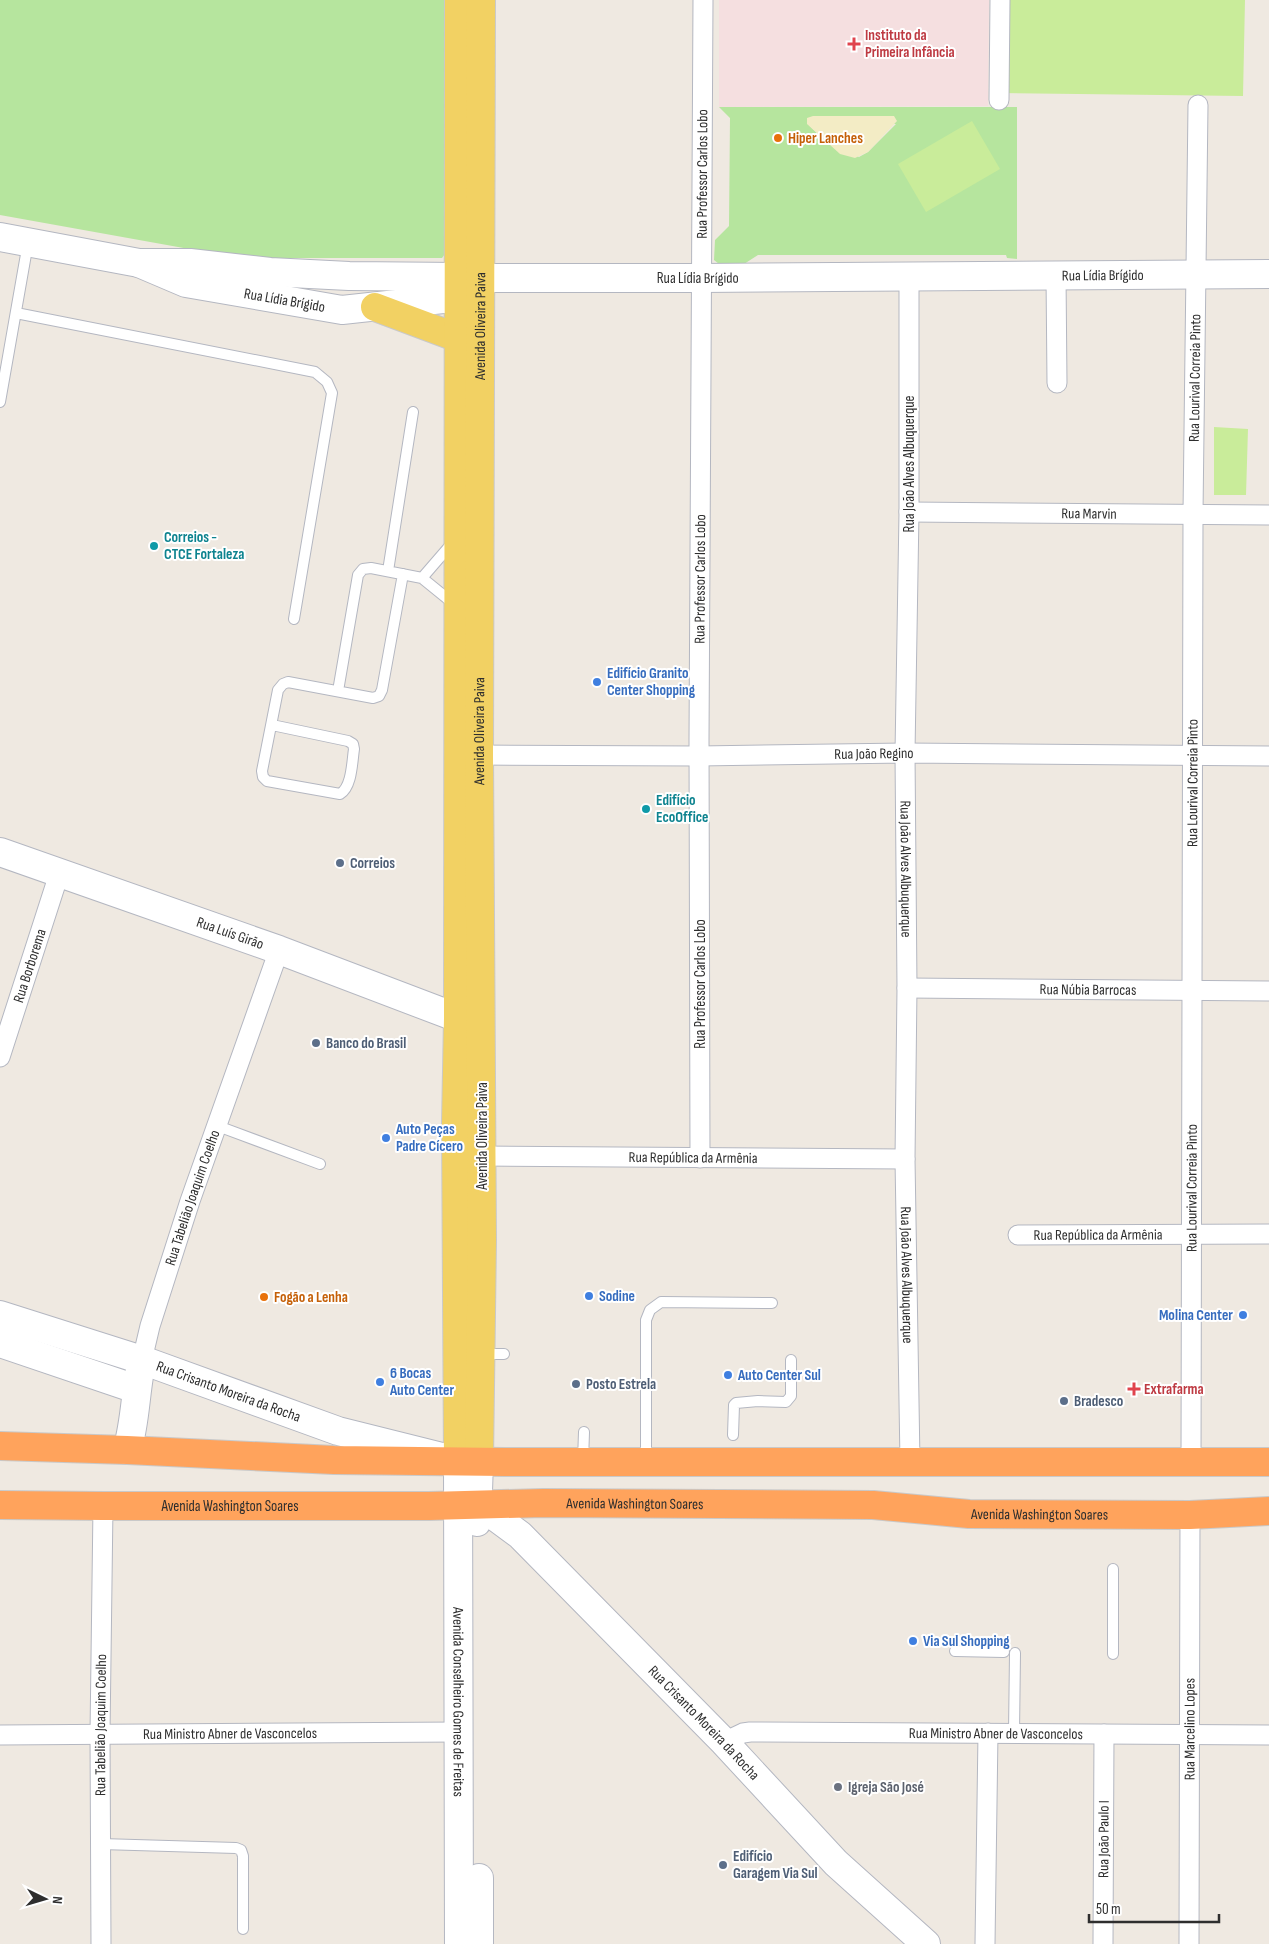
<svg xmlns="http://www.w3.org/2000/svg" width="1269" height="1944" viewBox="0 0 1269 1944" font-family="'Sofia Sans Condensed',sans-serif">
<rect width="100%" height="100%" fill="#efe9e1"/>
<path fill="#f5dfe0" d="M719,0H989L988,106L719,107Z"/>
<path fill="#b6e59e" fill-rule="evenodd" d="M0,0H445V254L442,258H248L217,254L0,215Z
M719,107H1017V259L1007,258L1006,255H758L744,264H719L714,260L715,240L729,226L730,118ZM807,121L896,124L868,152L859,157C845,149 812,135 807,121Z"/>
<path fill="#f3ecc5" d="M813,116H894L897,121L868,152L855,158L840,154L807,124V118Z"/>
<path fill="#c9ec9a" d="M1001,0H1245L1243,96L1000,93Z
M972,121L1000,169L926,212L898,164Z
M1214,427L1248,429L1246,495H1214Z"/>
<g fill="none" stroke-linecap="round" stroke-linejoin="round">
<defs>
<path id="lane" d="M16,313L315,372L327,382L332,393L294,619
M0,402L28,243
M388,571L413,412
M422,578L454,541
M338,691L358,575L363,569L371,568L422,578L454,604
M272,725L348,741L353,744L354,749C352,762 352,787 340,794L267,781L263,777L262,771L278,690L283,684L288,682L373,698L379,696L382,690L403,574
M215,1125L320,1164
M482,1354H504
M733,1435L734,1405L736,1403L758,1401L786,1402L791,1396V1360
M583,1461L584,1432
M646,1461V1320L650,1310L661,1302L772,1303
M1113,1569V1654
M955,1651L1004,1652
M1014,1733L1015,1653
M101,1844L236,1848L241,1850L243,1856V1929"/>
<g id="street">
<path d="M999,100L1000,0"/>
<path d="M1056,275L1057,383"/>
<path id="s1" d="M909,277V512L905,753L907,988L905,1159L910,1462"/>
<path id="s2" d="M909,512L1269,515"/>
<path id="s3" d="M479,755L699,756L905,753L1269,756"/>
<path id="s4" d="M907,988L1269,991"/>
<path id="s5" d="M0,1057L59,874"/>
<path id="s6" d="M482,1156L905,1159"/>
<path id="s7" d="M700,1158L699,739L703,0"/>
<path id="s8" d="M1018,1235L1269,1234"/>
<path id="s9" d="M142,1360L150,1326L190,1201L279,950"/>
<path id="s10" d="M1191,1462L1193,514L1198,105"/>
<path id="s11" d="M0,1735L460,1732"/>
<path id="s12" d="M724,1742L743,1733L750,1732L1269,1735"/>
<path id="s13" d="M101,1944L100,1734L103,1506"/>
<path d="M985,1944L988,1733"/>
<path id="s14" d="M1103,1944L1104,1734"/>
<path id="s15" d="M1189,1944L1190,1515"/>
</g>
<g id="secondary">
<path d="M0,237L139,263H190L270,272L349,276L459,277"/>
<path id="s16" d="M139,263L186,283L342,310L443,299L482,278H701L1269,274"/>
<path id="s17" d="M0,852L279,950L458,1018"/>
<path id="s18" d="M0,1315L142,1360L338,1431L458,1461L459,1944"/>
<path d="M0,1343L136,1389"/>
<path d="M127,1450C135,1424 135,1397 140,1370"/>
<path id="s19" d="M478,1504L520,1535L724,1742L836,1863L926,1944"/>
<path d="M477,1522L479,1461"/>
<path d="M479,1878V1944"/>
</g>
<g id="primary">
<path d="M375,307L458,338"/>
<path d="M458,1461L456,1124L458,1018L459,0"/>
<path id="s20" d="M479,1461L482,1240L479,755L481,0"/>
</g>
<g id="highway">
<path d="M0,1446L127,1450L334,1460L505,1462H1269"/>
<path id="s21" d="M0,1505L103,1506H429L543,1503L873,1505L969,1514L1190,1515L1269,1511"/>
</g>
</defs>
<use href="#lane" stroke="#b4b7c1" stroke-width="12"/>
<use href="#street" stroke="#b4b7c1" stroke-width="21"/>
<use href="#secondary" stroke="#b4b7c1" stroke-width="30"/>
<use href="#primary" stroke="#c9c9c9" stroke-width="30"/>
<use href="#highway" stroke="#c9c9c9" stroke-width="30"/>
<use href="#lane" stroke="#fff" stroke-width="10"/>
<use href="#street" stroke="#fff" stroke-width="19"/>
<use href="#secondary" stroke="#fff" stroke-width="28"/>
<use href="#primary" stroke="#f2d163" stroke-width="28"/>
<use href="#highway" stroke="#ffa35c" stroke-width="28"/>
</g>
<g fill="#e0444e" stroke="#fff" stroke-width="2">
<path d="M851.5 36.5h5v5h5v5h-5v5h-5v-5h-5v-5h5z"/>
<path d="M1131.5 1381.5h5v5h5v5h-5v5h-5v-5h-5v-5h5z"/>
</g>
<g fill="#e8710a" stroke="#fff" stroke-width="2">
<circle cx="778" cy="138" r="5"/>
<circle cx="264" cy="1297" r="5"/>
</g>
<g fill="#0f9aa8" stroke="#fff" stroke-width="2">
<circle cx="154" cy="546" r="5"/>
<circle cx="646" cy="809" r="5"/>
</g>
<g fill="#3f7fe0" stroke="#fff" stroke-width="2">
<circle cx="597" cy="682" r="5"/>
<circle cx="386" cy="1138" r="5"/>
<circle cx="589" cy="1296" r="5"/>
<circle cx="1243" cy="1315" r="5"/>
<circle cx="728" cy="1375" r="5"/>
<circle cx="380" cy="1382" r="5"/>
<circle cx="913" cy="1641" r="5"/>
</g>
<g fill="#5c6f8a" stroke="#fff" stroke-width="2">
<circle cx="340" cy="863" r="5"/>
<circle cx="316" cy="1043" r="5"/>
<circle cx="576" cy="1384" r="5"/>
<circle cx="1064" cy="1401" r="5"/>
<circle cx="723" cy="1865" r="5"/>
</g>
<circle fill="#6b7280" stroke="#fff" stroke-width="2" cx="838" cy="1787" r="5"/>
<g text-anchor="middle" stroke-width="4" stroke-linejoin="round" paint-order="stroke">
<g font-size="15" font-weight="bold" fill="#be3a42" stroke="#fff" text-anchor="start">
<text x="865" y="40">Instituto da<tspan x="865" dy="17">Primeira Infância</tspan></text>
<text x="1144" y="1394">Extrafarma</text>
</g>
<g font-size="15" font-weight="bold" fill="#c56008" stroke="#fff" text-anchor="start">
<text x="788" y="143">Hiper Lanches</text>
<text x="274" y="1302">Fogão a Lenha</text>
</g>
<g font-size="15" fill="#2e2e2e" stroke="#fff">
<text dy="5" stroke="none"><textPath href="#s7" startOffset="984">Rua Professor Carlos Lobo</textPath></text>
<text dy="5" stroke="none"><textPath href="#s16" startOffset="976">Rua Lídia Brígido</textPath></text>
<text dy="5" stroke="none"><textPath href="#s16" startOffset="571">Rua Lídia Brígido</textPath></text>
<text dy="5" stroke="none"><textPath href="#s16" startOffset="151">Rua Lídia Brígido</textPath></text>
<text dy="5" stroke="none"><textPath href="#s20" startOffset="1135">Avenida Oliveira Paiva</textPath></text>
<text dy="5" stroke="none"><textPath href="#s10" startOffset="1084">Rua Lourival Correia Pìnto</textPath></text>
<text transform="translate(909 464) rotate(-90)" y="5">Rua João Alves Albuquerque</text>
<text dy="5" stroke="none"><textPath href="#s2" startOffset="180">Rua Marvin</textPath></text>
<text dy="5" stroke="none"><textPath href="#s7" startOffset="579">Rua Professor Carlos Lobo</textPath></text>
<text dy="5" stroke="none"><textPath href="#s20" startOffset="730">Avenida Oliveira Paiva</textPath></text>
<text dy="5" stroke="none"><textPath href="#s3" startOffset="395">Rua João Regino</textPath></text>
<text dy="5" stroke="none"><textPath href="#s10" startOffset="679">Rua Lourival Correia Pìnto</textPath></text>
<text dy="5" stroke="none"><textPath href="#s1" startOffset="592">Rua João Alves Albuquerque</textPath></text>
<text dy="5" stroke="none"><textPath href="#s17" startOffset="244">Rua Luís Girão</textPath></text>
<text dy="5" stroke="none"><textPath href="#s5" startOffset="96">Rua Borborema</textPath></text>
<text transform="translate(700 984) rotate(-90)" y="5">Rua Professor Carlos Lobo</text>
<text dy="5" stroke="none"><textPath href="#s4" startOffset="181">Rua Núbia Barrocas</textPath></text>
<text transform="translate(482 1136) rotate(-90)" y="5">Avenida Oliveira Paiva</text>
<text dy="5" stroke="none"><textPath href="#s6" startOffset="211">Rua República da Armênia</textPath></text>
<text dy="5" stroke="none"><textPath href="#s10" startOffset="274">Rua Lourival Correia Pìnto</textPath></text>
<text dy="5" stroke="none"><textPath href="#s9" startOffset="170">Rua Tabelião Joaquim Coelho</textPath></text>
<text dy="5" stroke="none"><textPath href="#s8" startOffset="80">Rua República da Armênia</textPath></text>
<text dy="5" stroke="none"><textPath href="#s1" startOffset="998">Rua João Alves Albuquerque</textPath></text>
<text dy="5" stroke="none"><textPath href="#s18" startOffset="241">Rua Crisanto Moreira da Rocha</textPath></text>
<text dy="5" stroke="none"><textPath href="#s21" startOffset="635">Avenida Washington Soares</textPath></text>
<text dy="5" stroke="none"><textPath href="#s21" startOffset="230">Avenida Washington Soares</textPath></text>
<text dy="5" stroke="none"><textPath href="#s21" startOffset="1040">Avenida Washington Soares</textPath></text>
<text dy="5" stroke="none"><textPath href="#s18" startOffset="722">Avenida Conselheiro Gomes de Freitas</textPath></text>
<text dy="5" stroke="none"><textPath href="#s19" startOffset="315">Rua Crisanto Moreira da Rocha</textPath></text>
<text dy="5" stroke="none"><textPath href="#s13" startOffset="219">Rua Tabelião Joaquim Coelho</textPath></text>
<text dy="5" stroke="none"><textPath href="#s15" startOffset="215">Rua Marcelino Lopes</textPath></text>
<text dy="5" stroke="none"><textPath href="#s12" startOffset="274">Rua Ministro Abner de Vasconcelos</textPath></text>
<text dy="5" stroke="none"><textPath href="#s11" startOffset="230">Rua Ministro Abner de Vasconcelos</textPath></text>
<text dy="5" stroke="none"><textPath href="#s14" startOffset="105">Rua João Paulo I</textPath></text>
</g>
<g font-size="15" font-weight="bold" fill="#0d838f" stroke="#fff" text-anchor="start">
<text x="164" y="542">Correios -<tspan x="164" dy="17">CTCE Fortaleza</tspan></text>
<text x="656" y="805">Edifício<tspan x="656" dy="17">EcoOffice</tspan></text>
</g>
<g font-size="15" font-weight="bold" fill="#366cbe" stroke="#fff" text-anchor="start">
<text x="607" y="678">Edifício Granito<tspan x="607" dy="17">Center Shopping</tspan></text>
<text x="396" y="1134">Auto Peças<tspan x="396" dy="17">Padre Cícero</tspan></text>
<text x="599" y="1301">Sodine</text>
<text x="1233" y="1320" text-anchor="end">Molina Center</text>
<text x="390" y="1378">6 Bocas<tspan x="390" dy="17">Auto Center</tspan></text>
<text x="738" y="1380">Auto Center Sul</text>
<text x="923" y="1646">Via Sul Shopping</text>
</g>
<g font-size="15" font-weight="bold" fill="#4e5e75" stroke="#fff" text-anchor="start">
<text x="350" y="868">Correios</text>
<text x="326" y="1048">Banco do Brasil</text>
<text x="586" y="1389">Posto Estrela</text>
<text x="1074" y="1406">Bradesco</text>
<text x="733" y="1861">Edifício<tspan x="733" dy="17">Garagem Via Sul</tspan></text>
</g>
<g font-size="15" font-weight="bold" fill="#5b616d" stroke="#fff" text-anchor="start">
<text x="848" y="1792">Igreja São José</text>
</g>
</g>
<g transform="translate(45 1899) rotate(95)" stroke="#ffffff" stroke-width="4" paint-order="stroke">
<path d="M0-4L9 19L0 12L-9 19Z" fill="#2e2e2e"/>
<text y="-8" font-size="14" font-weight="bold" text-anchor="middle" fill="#2e2e2e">N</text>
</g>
<path d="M1089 1914v8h130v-8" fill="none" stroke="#2e2e2e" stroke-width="2.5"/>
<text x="1096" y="1914" font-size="15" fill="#2e2e2e" stroke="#ffffff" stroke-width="4" paint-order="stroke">50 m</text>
</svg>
